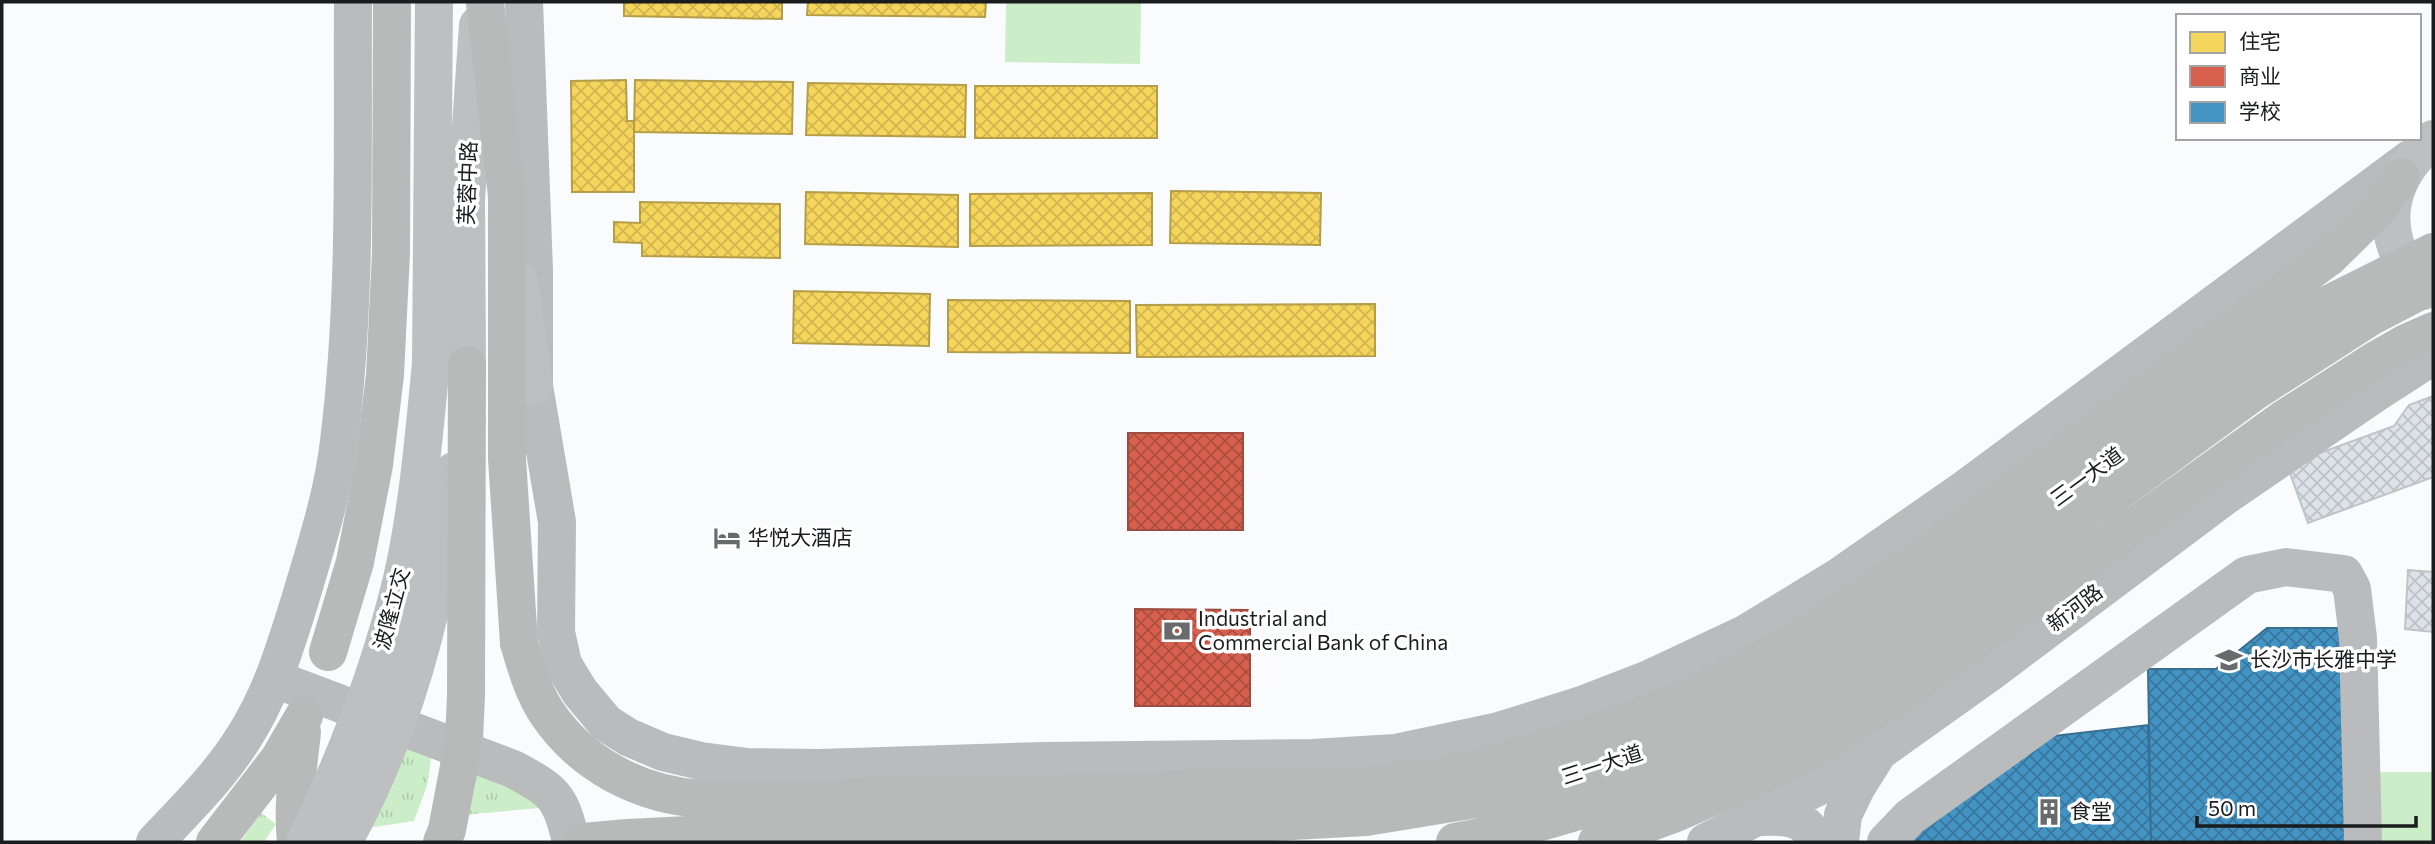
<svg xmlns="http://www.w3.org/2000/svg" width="2435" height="844" viewBox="0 0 2435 844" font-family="Commissioner,'Noto Sans SC',sans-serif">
<defs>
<pattern id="grass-tufts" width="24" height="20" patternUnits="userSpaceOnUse" patternTransform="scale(1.75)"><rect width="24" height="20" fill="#cbeec8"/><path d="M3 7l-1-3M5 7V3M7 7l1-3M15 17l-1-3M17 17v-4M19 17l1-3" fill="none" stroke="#aeccab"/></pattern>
<pattern id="homes-cross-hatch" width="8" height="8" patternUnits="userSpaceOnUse" patternTransform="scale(1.75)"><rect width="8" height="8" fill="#f6d55c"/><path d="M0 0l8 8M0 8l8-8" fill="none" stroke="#d2b650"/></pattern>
<pattern id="shops-cross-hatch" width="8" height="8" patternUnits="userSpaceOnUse" patternTransform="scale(1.75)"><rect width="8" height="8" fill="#d6604d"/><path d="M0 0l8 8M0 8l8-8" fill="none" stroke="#ad4e3f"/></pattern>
<pattern id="schools-cross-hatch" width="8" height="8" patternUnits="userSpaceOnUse" patternTransform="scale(1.75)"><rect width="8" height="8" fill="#4393c3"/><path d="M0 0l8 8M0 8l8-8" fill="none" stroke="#37779e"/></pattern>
<pattern id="building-cross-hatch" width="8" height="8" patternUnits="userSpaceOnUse" patternTransform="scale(1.75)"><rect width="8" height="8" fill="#dde2e9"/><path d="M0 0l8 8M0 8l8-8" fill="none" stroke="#bdc1c7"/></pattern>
</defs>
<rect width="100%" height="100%" fill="#f9fbfd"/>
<path fill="url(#grass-tufts)" d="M399,735L433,746L427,786L414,821L361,829Z
M474,760L550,807L463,815Z
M261,813L276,824L264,842H240Z"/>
<path fill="#cbeec8" d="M1006,2L1141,3L1140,64L1005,62Z
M2378,772H2433V842H2381Z"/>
<path fill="url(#homes-cross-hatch)" stroke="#b49e49" stroke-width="2" d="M624,2H782V19L624,16Z
M808,2H986L985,17L807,15Z
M626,80L627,121H634V192H572L571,81Z
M635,80L793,82L792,134L634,132Z
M808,83L966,85L965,137L806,135Z
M975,86H1157V138H975Z
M1171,191L1321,193L1320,245L1170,243Z
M806,192L958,195V247L805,244Z
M1152,193V245L970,246V194Z
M640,202L780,204V258L642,256V243L614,242V222L640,223Z
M794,291L930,294L929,346L793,343Z
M948,300L1130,301V353L948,352Z
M1375,304V356L1137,357L1136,305Z"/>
<path fill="url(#shops-cross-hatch)" stroke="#9e4c3f" stroke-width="2" d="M1128,433H1243V530H1128Z
M1135,609L1250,610V706H1135Z"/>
<path fill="url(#schools-cross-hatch)" stroke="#376f92" stroke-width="2" d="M2267,628H2346L2352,842H2151L2148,669H2216Z
M2148,725L2151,842H1908L2045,737Z"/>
<path fill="url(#building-cross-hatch)" stroke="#c2c3c5" stroke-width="2" d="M2433,396V477L2308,523L2287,465L2394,426L2409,405Z
M2408,570L2433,572V632L2405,629Z"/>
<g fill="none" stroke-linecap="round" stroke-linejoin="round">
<path stroke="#babbbc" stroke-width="38" d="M524,2L534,270V386L557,522L556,632L563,664L580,692L606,723L628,737L663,752L701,761L747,767L819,768L1044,761L1313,758L1395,753L1499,731L1582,705L1649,679L1745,634L1837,578L1965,489L2410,159
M275,679L513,769C554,791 561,796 571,842
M1761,817C1783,816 1809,816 1814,842
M155,842C186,809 220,776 244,737C271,695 285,648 300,600C315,549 333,495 339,441C357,296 352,148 353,2
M1706,842L1822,785L1881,750L1989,673L2225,496L2374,394L2433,356
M1840,842L1843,815L1856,788L1876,756
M1886,842L1910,817L2247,575L2286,567L2344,574L2352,589L2358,638L2363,842"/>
<path stroke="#bdbfc0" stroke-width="38" d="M519,281L534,386
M2423,291C2377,238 2381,185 2433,139
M431,363L434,2
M467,365L466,199L478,25"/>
<path stroke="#b8baba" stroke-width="38" d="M485,2L507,196V459L519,643
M2329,257L2379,208L2401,177
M328,652L355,562L374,465L385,375L391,253L392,2
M215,842L279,759L304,716
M296,842C292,805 298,769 302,732
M583,842L628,838L728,833L1204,826L1366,817L1488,797L1551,782L1625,759L1688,734L1750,706
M1455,842C1541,826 1624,798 1706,766
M1597,842L1676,813L1793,761L1899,696L2284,419L2376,360L2406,343L2433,331"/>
<path stroke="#bdbfc0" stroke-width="38" d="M305,842C346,758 380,670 402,579C418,508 424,435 431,363
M343,842C406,728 439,600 454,471"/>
<path stroke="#b8baba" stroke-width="38" d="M519,643C526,667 533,692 547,713C582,765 640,795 702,799C726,800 749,799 773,800L1368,785L1442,776L1489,765L1586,736L1683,700L1789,645L1919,559L2329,257
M1750,706L1820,666L1915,603L2278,337L2329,304L2433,252
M1706,766L1784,725L1870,674L2255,391L2370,317L2433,284
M442,842L447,830L464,740L466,695L467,365"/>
</g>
<defs>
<symbol id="hotel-bare" viewBox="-9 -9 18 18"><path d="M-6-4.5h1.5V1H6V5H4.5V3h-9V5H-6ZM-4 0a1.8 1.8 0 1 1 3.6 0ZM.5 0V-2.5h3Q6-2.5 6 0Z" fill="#696a6c" stroke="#fff" stroke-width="2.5" paint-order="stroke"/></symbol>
<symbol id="bank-bare" viewBox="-9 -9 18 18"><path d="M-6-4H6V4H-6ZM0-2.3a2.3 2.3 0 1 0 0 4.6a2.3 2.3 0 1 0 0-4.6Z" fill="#696a6c" stroke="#fff" stroke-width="2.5" paint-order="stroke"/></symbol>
<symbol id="school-bare" viewBox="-9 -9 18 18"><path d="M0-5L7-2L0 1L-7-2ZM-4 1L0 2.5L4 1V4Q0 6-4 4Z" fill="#696a6c" stroke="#fff" stroke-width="2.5" paint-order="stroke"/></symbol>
<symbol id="building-bare" viewBox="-9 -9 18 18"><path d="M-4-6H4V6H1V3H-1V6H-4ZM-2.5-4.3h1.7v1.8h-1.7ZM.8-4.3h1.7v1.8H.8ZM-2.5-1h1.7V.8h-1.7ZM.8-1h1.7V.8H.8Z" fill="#696a6c" stroke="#fff" stroke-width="2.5" paint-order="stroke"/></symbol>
</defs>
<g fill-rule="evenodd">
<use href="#hotel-bare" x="708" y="519" width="38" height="38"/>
<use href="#bank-bare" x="1158" y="612" width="38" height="38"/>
<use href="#school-bare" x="2210" y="641" width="38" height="38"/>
<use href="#building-bare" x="2030" y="793" width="38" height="38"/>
</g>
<g text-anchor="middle" stroke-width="7" stroke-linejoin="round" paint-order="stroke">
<g font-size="21" fill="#1b1c1e" stroke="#fff">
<text transform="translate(468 183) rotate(-88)" y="7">芙蓉中路</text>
<text transform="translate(2087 477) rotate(-36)" y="7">三一大道</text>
<text transform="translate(2075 608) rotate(-37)" y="7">新河路</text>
<text transform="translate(392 609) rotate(-75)" y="7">波隆立交</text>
<text transform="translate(1602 765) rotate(-18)" y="7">三一大道</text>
</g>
<g font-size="21" fill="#1b1c1e" stroke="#fff" text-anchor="start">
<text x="748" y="545">华悦大酒店</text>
<text x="1198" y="626">Industrial and<tspan x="1198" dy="24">Commercial Bank of China</tspan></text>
<text x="2250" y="667">长沙市长雅中学</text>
<text x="2070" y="819">食堂</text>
</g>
</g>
<rect width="2435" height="844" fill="none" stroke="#1b1c1e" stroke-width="7"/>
<rect x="2176" y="14" width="245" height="126" fill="#ffffff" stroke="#a4a4a5" stroke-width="2"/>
<rect x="2190" y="32" width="35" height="21" fill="#f6d55c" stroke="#a4a4a5" stroke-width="2"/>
<text x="2239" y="49" font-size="21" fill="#1b1c1e">住宅</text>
<rect x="2190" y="66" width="35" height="21" fill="#d6604d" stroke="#a4a4a5" stroke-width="2"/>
<text x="2239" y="84" font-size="21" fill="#1b1c1e">商业</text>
<rect x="2190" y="102" width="35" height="21" fill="#4393c3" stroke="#a4a4a5" stroke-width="2"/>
<text x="2239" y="119" font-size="21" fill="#1b1c1e">学校</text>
<path d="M2197 816v10h219v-10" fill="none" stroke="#1b1c1e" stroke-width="3.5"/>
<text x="2208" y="816" font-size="21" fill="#1b1c1e" stroke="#ffffff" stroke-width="5" paint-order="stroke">50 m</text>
</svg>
